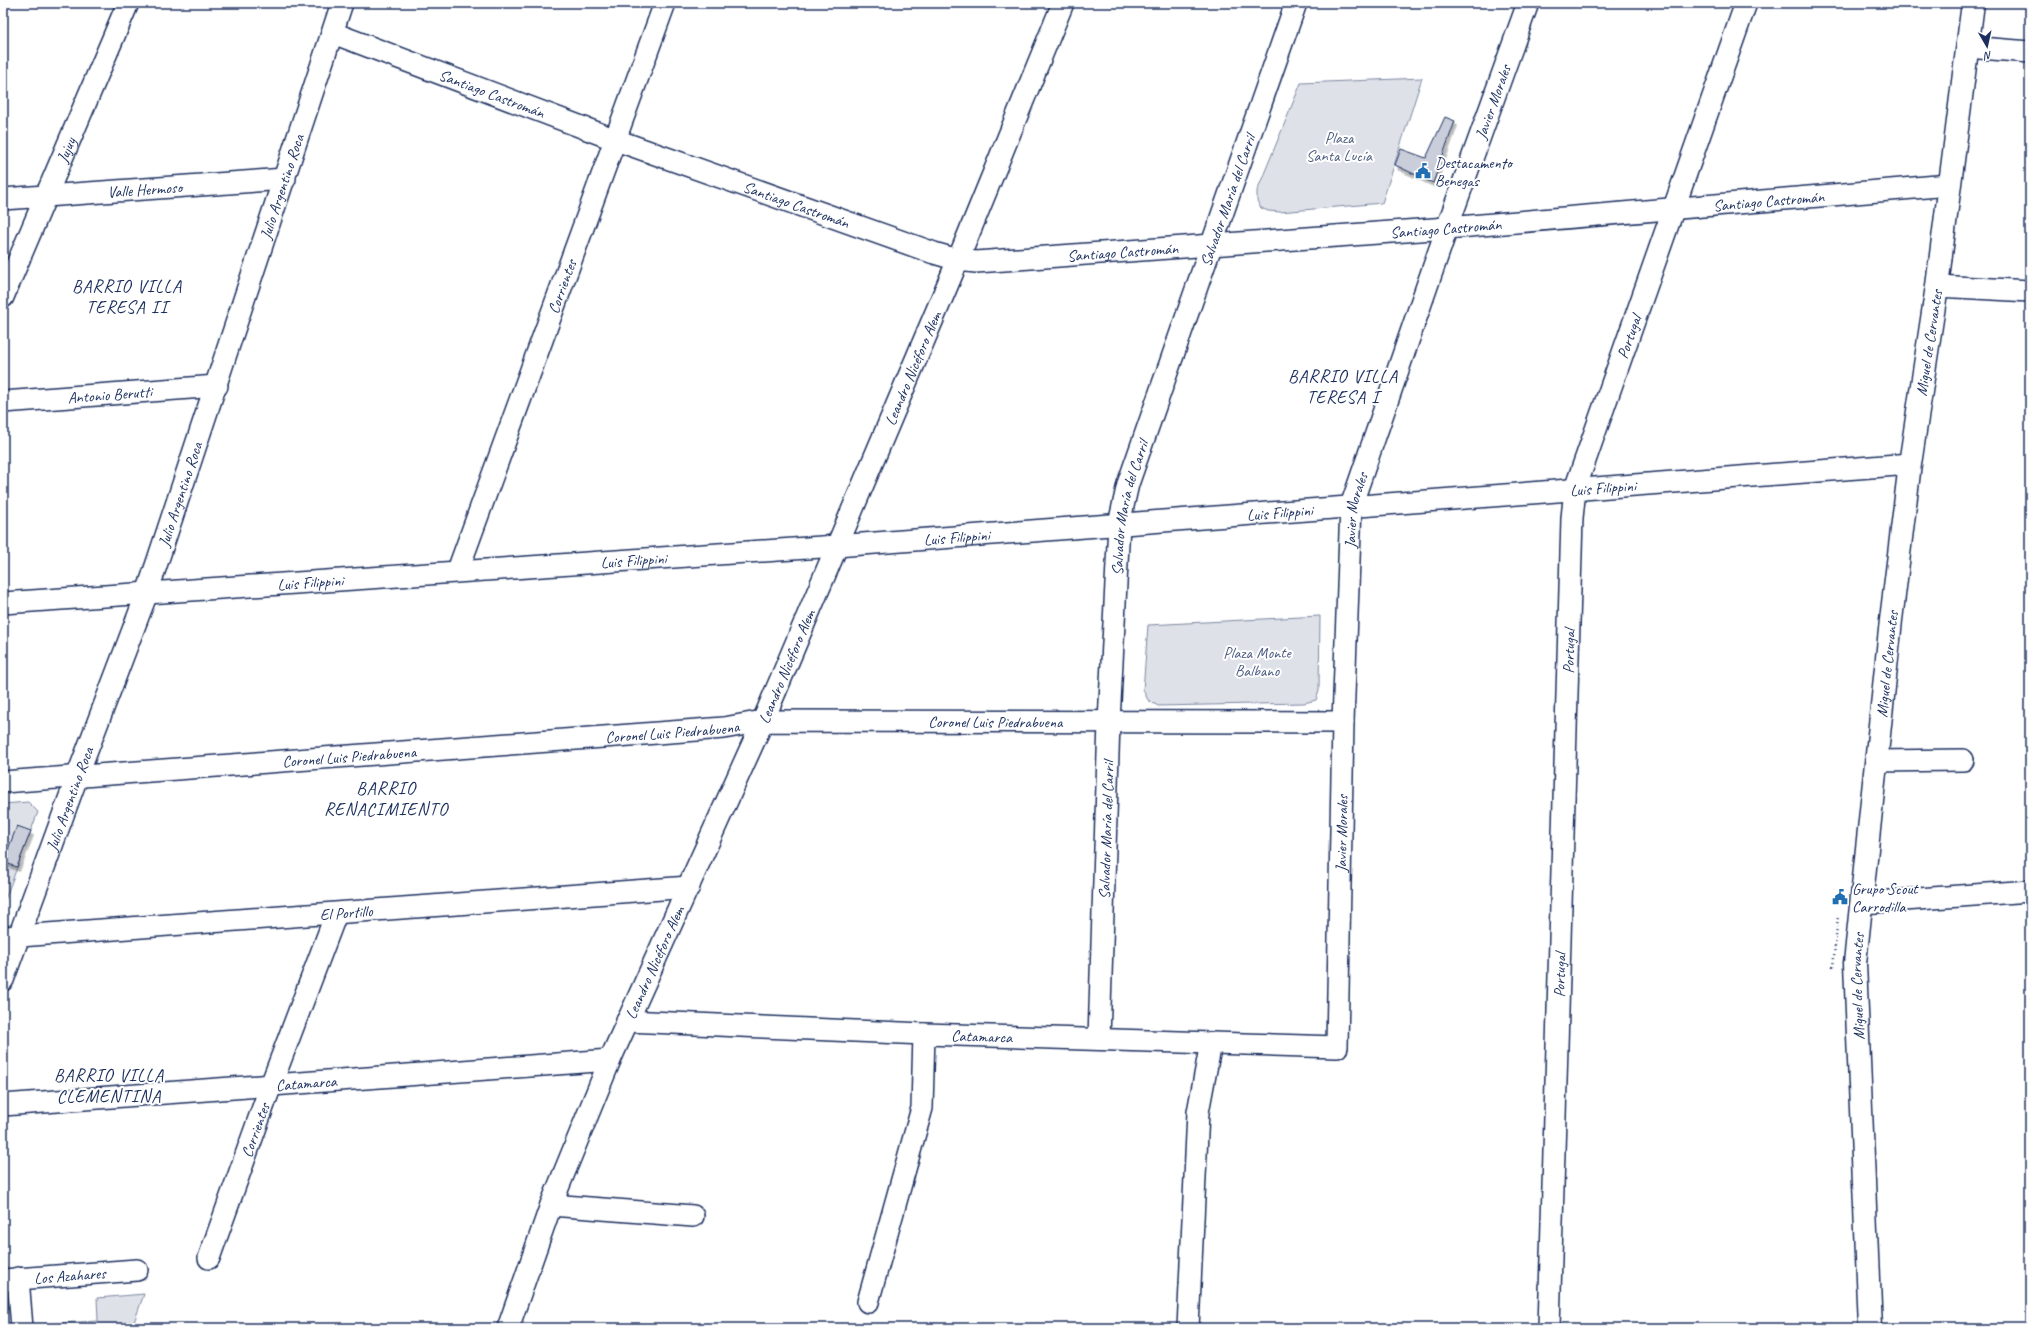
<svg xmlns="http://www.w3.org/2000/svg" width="2033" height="1331" viewBox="0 0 2033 1331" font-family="Caveat,sans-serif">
<defs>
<filter id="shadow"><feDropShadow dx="2.5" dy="4.5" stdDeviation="0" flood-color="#0004"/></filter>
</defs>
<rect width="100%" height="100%" fill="#fff"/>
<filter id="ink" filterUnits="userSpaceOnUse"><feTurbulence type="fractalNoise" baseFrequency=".025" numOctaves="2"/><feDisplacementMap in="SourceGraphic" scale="8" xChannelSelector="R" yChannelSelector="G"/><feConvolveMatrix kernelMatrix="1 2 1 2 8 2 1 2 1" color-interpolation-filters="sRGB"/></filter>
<g filter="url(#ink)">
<path fill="#dee1e7" stroke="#7c88a2" d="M1422,78L1382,203L1280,212L1268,211L1261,208L1257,201V191L1301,83Z
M1320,616L1319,691L1316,700L1304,703L1158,706L1148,700L1143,690L1148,625Z
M28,802L38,812L3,905V804Z
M144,1294L132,1328H37V1324L98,1321L97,1298Z"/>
<path fill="#caceda" stroke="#1b2f5e" filter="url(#shadow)" d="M1445,117L1455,121L1433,183L1395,165L1401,149L1426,158Z
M17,826L31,831L17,867L3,862Z"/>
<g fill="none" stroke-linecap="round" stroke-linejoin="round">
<defs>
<g id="minor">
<path id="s1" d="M333,33L616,140L934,253L958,260L976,262L1447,228L1949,185"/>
<path d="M1967,47L2030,52"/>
<path id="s2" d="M3,199L285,179"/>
<path d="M1937,286L2030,291"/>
<path id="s3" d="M3,297L128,3"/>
<path id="s4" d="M3,402L217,386"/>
<path id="s5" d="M458,570L665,3"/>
<path id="s6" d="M3,603L836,546L1910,464"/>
<path d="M1876,761L1963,760"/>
<path id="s7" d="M3,782L724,728L763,721L1343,722"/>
<path d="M1862,903L2030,891"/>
<path id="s8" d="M6,937L689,887"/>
<path id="s9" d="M3,980L77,777L147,593L342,3"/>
<path id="s10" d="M627,1021L924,1034L1337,1047L1343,722L1351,506L1447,228L1528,3"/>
<path id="s11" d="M1099,1039L1109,722L1119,524L1128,484L1296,3"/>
<path id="s12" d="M3,1105L610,1060"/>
<path d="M551,1205L693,1216"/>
<path id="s13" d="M209,1258L271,1085L336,914"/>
<path d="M18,1278L22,1328"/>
<path id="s14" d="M3,1280L137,1270"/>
<path d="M868,1302L922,1108L924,1034"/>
<path id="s15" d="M508,1328L551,1205L610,1060L763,721L958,260L1063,3"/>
<path d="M1188,1328L1198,1112L1211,1043"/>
<path id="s16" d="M1549,1328L1572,518L1575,489L1746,3"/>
</g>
<g id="major">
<path id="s17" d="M1870,1328L1855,963L1891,620L1910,464L1937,286L1973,3"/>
</g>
</defs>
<use href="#minor" stroke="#1b2f5e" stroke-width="24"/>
<use href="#major" stroke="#1b2f5e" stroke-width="25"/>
<path stroke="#1b2f5e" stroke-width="2.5" stroke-dasharray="1 3" stroke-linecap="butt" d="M1833,967L1838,916"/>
<use href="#minor" stroke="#fff" stroke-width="21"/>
<use href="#major" stroke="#fff" stroke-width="22"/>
</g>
</g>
<defs>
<symbol id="civic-bare" viewBox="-9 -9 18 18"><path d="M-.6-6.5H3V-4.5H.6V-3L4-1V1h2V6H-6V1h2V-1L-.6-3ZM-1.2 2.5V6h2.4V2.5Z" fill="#1f6fb2" stroke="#fff" stroke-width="2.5" paint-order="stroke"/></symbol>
</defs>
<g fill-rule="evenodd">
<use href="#civic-bare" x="1412" y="160" width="22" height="22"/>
<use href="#civic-bare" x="1829" y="886" width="22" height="22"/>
</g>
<g text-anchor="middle" stroke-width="4" stroke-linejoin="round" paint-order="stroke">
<g font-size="16" fill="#1b2f5e" stroke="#fff">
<text dy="6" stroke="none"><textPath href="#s1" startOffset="170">Santiago Castromán</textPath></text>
<text dy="6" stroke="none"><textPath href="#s10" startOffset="1680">Javier Morales</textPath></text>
<text dy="6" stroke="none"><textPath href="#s3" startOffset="160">Jujuy</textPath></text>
<text dy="6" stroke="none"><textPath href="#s9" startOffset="841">Julio Argentino Roca</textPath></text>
<text dy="6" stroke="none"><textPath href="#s2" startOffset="142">Valle Hermoso</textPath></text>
<text dy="6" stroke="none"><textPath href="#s11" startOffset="857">Salvador María del Carril</textPath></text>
<text dy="6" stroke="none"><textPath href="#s1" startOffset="1478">Santiago Castromán</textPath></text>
<text dy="6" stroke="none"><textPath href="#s1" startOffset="494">Santiago Castromán</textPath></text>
<text dy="6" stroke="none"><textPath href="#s1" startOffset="1154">Santiago Castromán</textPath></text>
<text dy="6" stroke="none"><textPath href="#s1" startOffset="830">Santiago Castromán</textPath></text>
<text dy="6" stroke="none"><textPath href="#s5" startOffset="302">Corrientes</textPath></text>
<text dy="6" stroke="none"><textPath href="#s16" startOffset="1001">Portugal</textPath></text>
<text dy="6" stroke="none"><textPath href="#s17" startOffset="990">Miguel de Cervantes</textPath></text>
<text dy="6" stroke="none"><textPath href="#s15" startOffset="1042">Leandro Nicéforo Alem</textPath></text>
<text dy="6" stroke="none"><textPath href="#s4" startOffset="107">Antonio Berutti</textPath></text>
<text dy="6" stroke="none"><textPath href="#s6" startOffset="1604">Luis Filippini</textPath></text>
<text dy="6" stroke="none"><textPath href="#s9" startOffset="517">Julio Argentino Roca</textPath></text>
<text dy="6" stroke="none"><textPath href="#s11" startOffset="533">Salvador María del Carril</textPath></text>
<text dy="6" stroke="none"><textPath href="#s10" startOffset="1248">Javier Morales</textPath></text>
<text dy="6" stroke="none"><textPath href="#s6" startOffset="1280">Luis Filippini</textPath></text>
<text dy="6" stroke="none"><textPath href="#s6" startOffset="956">Luis Filippini</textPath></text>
<text dy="6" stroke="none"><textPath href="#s6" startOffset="632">Luis Filippini</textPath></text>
<text dy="6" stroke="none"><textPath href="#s6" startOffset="308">Luis Filippini</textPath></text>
<text dy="6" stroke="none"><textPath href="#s16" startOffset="677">Portugal</textPath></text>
<text dy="6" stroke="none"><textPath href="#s17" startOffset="666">Miguel de Cervantes</textPath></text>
<text dy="6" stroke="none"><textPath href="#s15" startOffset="718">Leandro Nicéforo Alem</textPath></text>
<text dy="6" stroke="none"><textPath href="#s7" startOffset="995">Coronel Luis Piedrabuena</textPath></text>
<text dy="6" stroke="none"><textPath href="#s7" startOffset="671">Coronel Luis Piedrabuena</textPath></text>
<text dy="6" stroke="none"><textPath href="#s7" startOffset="347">Coronel Luis Piedrabuena</textPath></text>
<text dy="6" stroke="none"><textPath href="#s9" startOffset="193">Julio Argentino Roca</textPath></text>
<text dy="6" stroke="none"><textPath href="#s11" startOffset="209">Salvador María del Carril</textPath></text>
<text dy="6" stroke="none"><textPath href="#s10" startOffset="924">Javier Morales</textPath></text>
<text dy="6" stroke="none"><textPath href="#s8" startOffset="341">El Portillo</textPath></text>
<text dy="6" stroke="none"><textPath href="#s15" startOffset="394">Leandro Nicéforo Alem</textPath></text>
<text dy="6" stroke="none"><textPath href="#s16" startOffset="353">Portugal</textPath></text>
<text dy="6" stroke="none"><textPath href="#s17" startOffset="342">Miguel de Cervantes</textPath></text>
<text dy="6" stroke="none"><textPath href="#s10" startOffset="355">Catamarca</textPath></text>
<text dy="6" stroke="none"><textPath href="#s12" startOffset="304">Catamarca</textPath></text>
<text dy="6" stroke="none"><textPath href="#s13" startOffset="136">Corrientes</textPath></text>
<text dy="6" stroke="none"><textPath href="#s14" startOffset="67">Los Azahares</textPath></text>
</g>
<g font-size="16" fill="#4c5c80" stroke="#fff">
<text x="1339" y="143">Plaza<tspan x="1339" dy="18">Santa Lucía</tspan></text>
<text x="1257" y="658">Plaza Monte<tspan x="1257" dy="18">Balbano</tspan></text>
</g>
<g font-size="16" fill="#1b2f5e" stroke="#fff" text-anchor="start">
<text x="1435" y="168">Destacamento<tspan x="1435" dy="18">Benegas</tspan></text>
<text x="1852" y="894">Grupo Scout<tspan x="1852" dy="18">Carrodilla</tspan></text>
</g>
<g font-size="18" letter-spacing="1" fill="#1b2f5e" stroke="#fff">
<text x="127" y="292">BARRIO VILLA<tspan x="127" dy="21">TERESA II</tspan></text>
<text x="1343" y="382">BARRIO VILLA<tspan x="1343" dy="21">TERESA I</tspan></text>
<text x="386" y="794">BARRIO<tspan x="386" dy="21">RENACIMIENTO</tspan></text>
<text x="109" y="1081">BARRIO VILLA<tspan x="109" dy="21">CLEMENTINA</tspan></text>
</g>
</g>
<rect width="2033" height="1331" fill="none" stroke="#fff" stroke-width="16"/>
<rect x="8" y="8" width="2017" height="1315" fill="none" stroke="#1b2f5e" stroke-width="1.5" filter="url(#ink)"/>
<g transform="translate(1987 46) rotate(171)" stroke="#ffffff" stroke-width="3" paint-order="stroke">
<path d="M0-3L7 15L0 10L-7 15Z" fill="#1b2f5e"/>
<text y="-6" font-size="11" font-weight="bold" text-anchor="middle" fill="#1b2f5e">N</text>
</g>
</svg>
